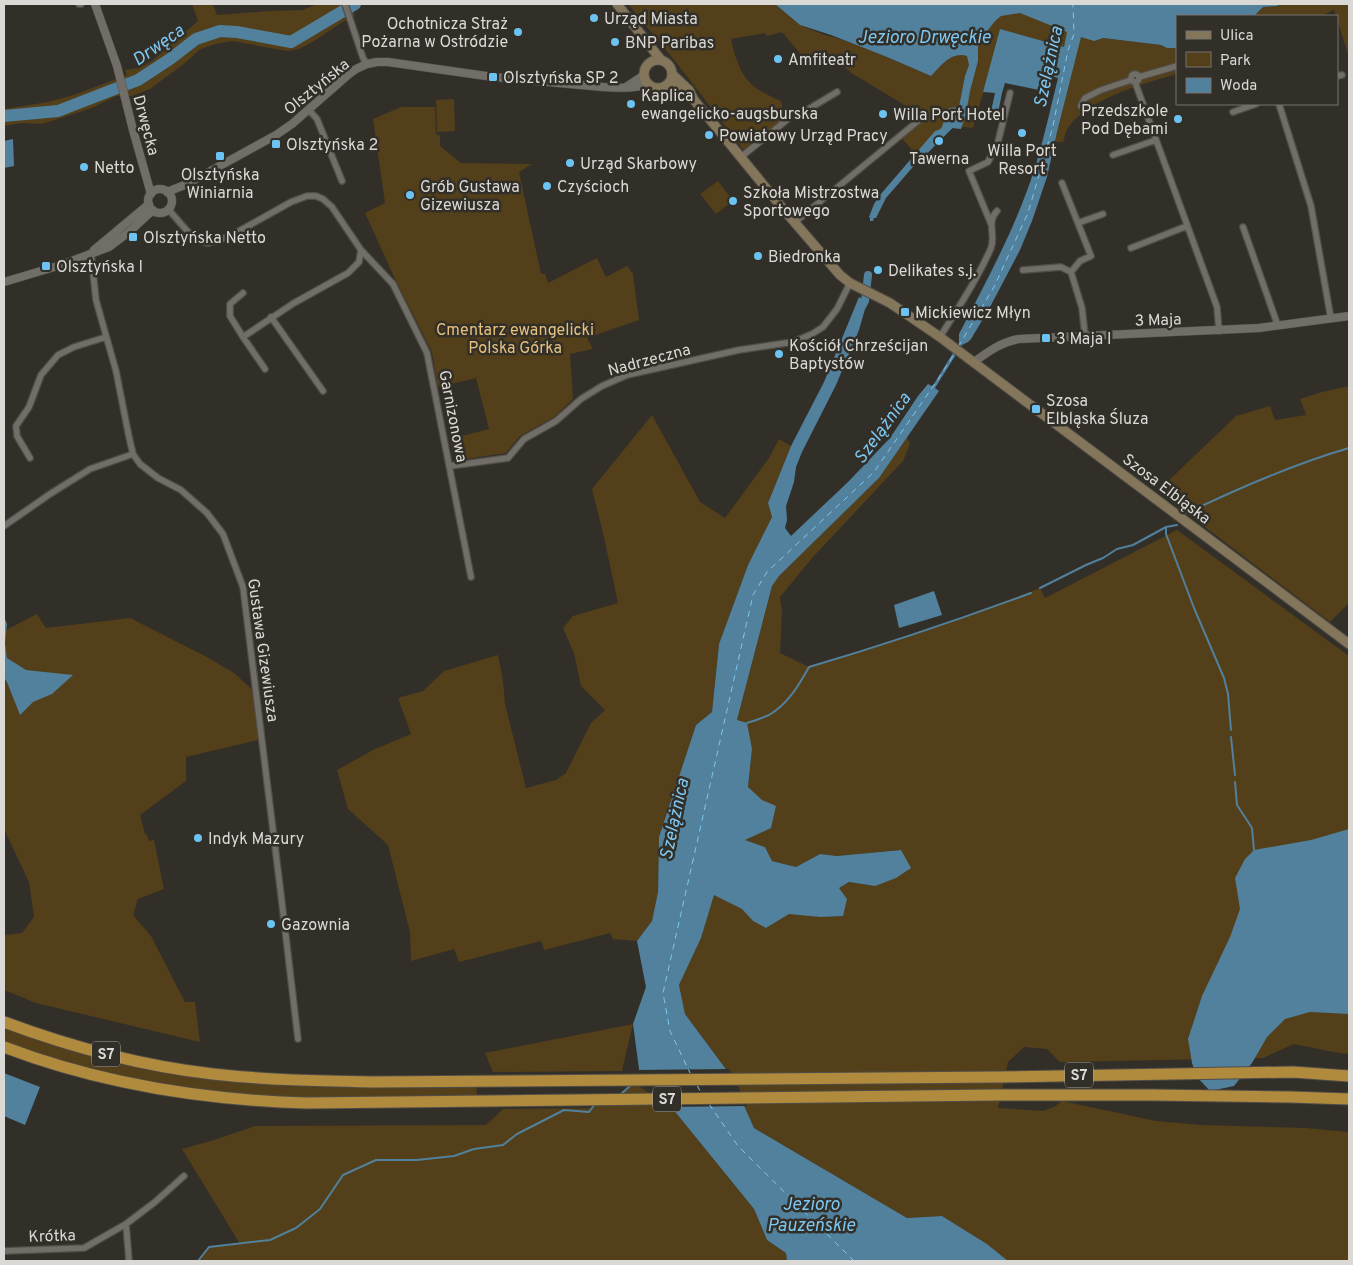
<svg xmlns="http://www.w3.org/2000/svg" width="1353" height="1265" viewBox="0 0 1353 1265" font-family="Overpass,sans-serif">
<rect width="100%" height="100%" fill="#322f29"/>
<path fill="#533f19" d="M192,4H213L217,15L269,11L303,10L317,4H363L352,10L355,16L344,21L314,41L299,49L287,51L233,41L215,44L199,50L185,63L150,89L132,96H116L92,108L42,124L21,123L4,126V109L48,102L74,95L127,75L125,70L139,68L152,61L198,21Z
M628,4H775L800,25L825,35L843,40L887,57L931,76L882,17L1185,4L1094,41L1102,38L1161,45L1167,48H1177V74C1144,83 1092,98 1070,125C1066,129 1065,137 1063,142H1048L1068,50L997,44L973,128L950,125L918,157L900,136L918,121L916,112L853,74L823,50L808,63L782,32L767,36L765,33L731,39C739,74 746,87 781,101L786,121L746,153L675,61Z
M1280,4H1349V57L1334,10L1320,16H1254L1263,7L1277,6Z
M454,99L455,131L437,132L436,100Z
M401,107H435L436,134L440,136V146L461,163L532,164L519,172L541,274H545L548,283L597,258L606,277L627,266L633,274L639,320L587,338L593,349L570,354L573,399L554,417L520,436L506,453L459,460C452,455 451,448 450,439L489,429L476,378L438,387L432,352L396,281L365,213L385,203L373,119Z
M718,181L733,201L716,214L700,194Z
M1349,386V603L1330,622L1159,492L1164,485L1236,416L1270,406L1275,420L1306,415L1300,399L1322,392Z
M652,415L700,502L725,518L769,458L779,439L791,446L768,503L772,517L748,565L719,644L712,712L696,725L659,837L658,892L652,921L637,941L613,939L610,933L544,950L541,941L459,962L454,949L411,961L410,932L388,845L348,809L337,770L373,750L411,734L398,698L423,691L444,671L498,655L503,680L505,704L526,788L556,780L566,773L591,723L605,710L581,686L574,653L563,628L573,616L618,603L603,533L592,489Z
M907,437L910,444L903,461L813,557L780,597L782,611L780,653L809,667C887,644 964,618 1040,588L1045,598L1177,530L1349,656V1054L1339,1053L1294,1044L1263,1058L1060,1062L1047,1049L1024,1047L1008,1062L998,1108L1043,1111L1054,1107L1062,1101L1156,1121L1202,1125L1306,1128L1349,1132V1261H1008L987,1244L942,1216L907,1218L754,1128L731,1076L685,1014L679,985L701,938L714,894L742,909L753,921L766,928L789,913L820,917L838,888L849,882L875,886L901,850L837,856L820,854L796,867L772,861L765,847L745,840L762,801L748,787L752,749L737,720L772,586L779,576L879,478Z
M37,614L46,628L130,618L205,656L234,673L257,694L262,739L186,757V781L140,815L145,834L147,835L149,841L154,840L164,889L138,899L133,915L151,936L185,1002H195L200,1042L36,1003L4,990V935L22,933L34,917L29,882L4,829V631Z
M633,1024L622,1071L493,1072L485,1053Z
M4,1026L139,1066L476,1085L477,1096L336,1098L246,1096L136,1081L59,1061L4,1042Z
M640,1078L668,1103L754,1209L767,1240L786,1253L787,1261H198L209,1247L240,1244L182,1149L214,1140L255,1126L486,1125L503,1109L592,1108L596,1103L614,1100Z"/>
<path fill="#51819c" d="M775,4H1280L1277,6L1263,7L1254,16H1177V48H1167L1161,45L1103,38L1094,41L1081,37L1057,132L1047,177L1032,221L1020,250L989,309L971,339L968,342L962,345L935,388L939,391L879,478L779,576L772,586L737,720L747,723L752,749L748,787L762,800L776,806L771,828L745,840L765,847L772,861L796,867L820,854L837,856L901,850L911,868L896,878L875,886L849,882L839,888L847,899L843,916L820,917L789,914L766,928L753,921L742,909L714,895L701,938L679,985L685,1014L731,1076L754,1128L907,1218L942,1216L987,1244L1008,1261H787L786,1253L767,1240L754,1209L668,1103L641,1084L633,1024L646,987L637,941L652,921L658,892L659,837L696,725L712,712L719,644L748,565L772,517L768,503L791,446L824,382L859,297L867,302L859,330L836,385L802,452L796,467L794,482L786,506L787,520L785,528L791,536L848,482L890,438L918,396L928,384L932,386L934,384L959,343V334C982,289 1007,244 1025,196C1040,158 1048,118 1058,78L1043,74L1039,90L1005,83L1002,93L997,118L990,116L995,93L983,92L1000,29L1064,47L1067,32L1020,13L1001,16L995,21L981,39L978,47V61L970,91L966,114L961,129L952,128L945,133L942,131L927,146L912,168L886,198L876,218H874L873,221H870V218L869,217L874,204L880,195L935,131L941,129L949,108L959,107L965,76L969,65L967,56C951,51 941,66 931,76L887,57L831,35L800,25Z
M13,139L14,166L4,168V141Z
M934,591L942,615L899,628L894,605Z
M5,619L7,624L5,643L7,658L26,670L73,675L52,694L33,702L20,715L7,682L4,678V620Z
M1349,829V1014L1310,1012L1285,1019L1267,1037L1252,1063L1234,1086L1210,1091L1197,1077L1192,1063L1188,1039L1202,996L1230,937L1240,909L1235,878L1245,859L1254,850L1311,840Z
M4,1073L40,1087L25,1125L4,1116Z"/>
<path fill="#322f29" d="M729,1069L733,1075L747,1106L668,1107L639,1086L637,1070Z"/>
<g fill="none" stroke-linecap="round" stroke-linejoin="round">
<path stroke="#51819c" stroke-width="2" d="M1187,513C1239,488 1294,464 1349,448
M1166,527V534L1194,608L1224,678L1228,694L1231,730
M1040,588L1086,565L1103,558L1117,549L1133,545L1166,527L1177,525
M747,723C754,721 762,718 769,715C788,704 799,685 809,667C884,645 958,620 1031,593
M1231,737L1235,775
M1235,782L1237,805L1252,828L1254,850
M620,1095L631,1085
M198,1261L209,1247L270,1240L296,1228L320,1209L343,1175L376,1160H417L454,1156L474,1149L503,1145L517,1134L564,1110L589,1112L595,1104"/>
<path stroke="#51819c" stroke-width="8" d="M919,156L950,125
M860,310L865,301L868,275"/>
<path stroke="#51819c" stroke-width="12" d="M4,116L58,111L138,80L170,59L196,39L220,31L237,32L291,42L355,4"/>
<path stroke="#7dc8f3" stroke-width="1" stroke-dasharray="6 5" stroke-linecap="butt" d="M958,347L994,287L1028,213L1053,126L1068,50L1074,34L1073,4
M691,1075L670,1031L663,993L753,595L767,572L874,472L934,385L955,353
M697,1085L701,1093
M709,1104L738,1146L854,1261"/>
<defs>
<path id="minor" d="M79,4H81
M345,4L363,58L367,64
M1131 78a4 4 0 1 1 8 0a4 4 0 1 1-8 0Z
M1337,76L1342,75
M1139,77L1177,66
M1135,82L1217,307L1219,331
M1279,104L1311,206L1331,319
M1081,106L1085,98L1101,90L1131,80
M308,109L317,119L342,181
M1233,112L1256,104
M1113,155L1156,140
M741,157L793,115L802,113L837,92
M1062,183L1091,256L1080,261L1071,272
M168,209L189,233L196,239L207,243L218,241L241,230L291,202L307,196H316L323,199L332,207L361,250L359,262L348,273L294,303L243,337L265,369
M794,223L918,121
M1078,223L1103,214
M991,224L969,171L988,162L998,142L1010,93
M1243,227L1278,326
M1131,248L1187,226
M361,250L393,284L427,353L471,577
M91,253L96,300L116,371L129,437L133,454L140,464L158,478L181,490L207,513L223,534L243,587L281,895L298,1039
M1023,270L1061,267L1071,272L1082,308L1085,335
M243,293L230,304V316L243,337
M271,317L323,391
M940,337C958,308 977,280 991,248C996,235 986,222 997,211
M30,458L17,436L16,426L29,407L41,375L58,355L74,347L106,337
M450,466L508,458L524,439L556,421L581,399L602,386L627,375L739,350L793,342L812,334L823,327L837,309L850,283
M4,526L50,494L90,469L133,454
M126,1224L129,1261
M4,1251L84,1248L126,1224L155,1202L184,1176"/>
<path id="tertiary" d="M95,4L117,66L133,130L151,194
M626,87L644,75
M148 201a12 12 0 1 1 24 0a12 12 0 1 1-24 0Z
M167,192L187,184L276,135L292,124L349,74L356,69L367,64L377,62H388L493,77L603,87C617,88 635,89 648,84
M94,250L149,204
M4,282L61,265L109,247L129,232L153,210
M974,362C988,352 1001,342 1019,339L1259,328L1349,316"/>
<path id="secondary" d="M617,4L661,60
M644 74a14 14 0 1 1 28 0a14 14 0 1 1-28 0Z
M672,74L689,90L694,100L784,210L840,275L850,283L890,303L940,337L1349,644
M669,83L690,97"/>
<path id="motorway" d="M4,1022C71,1047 142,1066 213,1074C266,1080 319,1081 373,1082L999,1077L1293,1072L1349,1076
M4,1047C101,1084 204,1100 307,1103L997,1095H1153L1290,1097L1349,1099"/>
</defs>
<use href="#minor" stroke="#504d49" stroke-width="8"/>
<use href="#tertiary" stroke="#504d49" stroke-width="9"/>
<use href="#secondary" stroke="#504d49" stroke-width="11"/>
<use href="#motorway" stroke="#504d49" stroke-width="13"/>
<use href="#minor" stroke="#716e67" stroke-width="5.5"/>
<use href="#tertiary" stroke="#716e67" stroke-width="8"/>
<use href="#secondary" stroke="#84765a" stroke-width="9"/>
<use href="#motorway" stroke="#b08a3d" stroke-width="11"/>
</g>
<g fill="#6cc3f2" stroke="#322f29" stroke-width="2">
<circle cx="594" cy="18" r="5"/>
<circle cx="518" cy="32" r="5"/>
<circle cx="615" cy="42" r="5"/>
<circle cx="778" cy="59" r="5"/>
<rect x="488" y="72" width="10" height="10" rx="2.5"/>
<circle cx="631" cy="104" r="5"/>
<circle cx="883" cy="114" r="5"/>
<circle cx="1178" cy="119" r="5"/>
<circle cx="1022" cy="133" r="5"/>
<circle cx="709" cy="135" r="5"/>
<circle cx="939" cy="141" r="5"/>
<rect x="271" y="139" width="10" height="10" rx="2.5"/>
<rect x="215" y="151" width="10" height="10" rx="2.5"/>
<circle cx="570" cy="163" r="5"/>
<circle cx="84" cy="167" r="5"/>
<circle cx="547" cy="186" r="5"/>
<circle cx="410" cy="195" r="5"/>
<circle cx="733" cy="201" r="5"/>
<rect x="128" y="232" width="10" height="10" rx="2.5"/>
<circle cx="758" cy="256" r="5"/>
<rect x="41" y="261" width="10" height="10" rx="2.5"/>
<circle cx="878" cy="270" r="5"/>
<rect x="900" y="307" width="10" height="10" rx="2.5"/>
<rect x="1041" y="333" width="10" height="10" rx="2.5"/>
<circle cx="779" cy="354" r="5"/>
<rect x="1031" y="404" width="10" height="10" rx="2.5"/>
<circle cx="198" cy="838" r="5"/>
<circle cx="271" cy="924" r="5"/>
</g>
<g text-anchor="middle" stroke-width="5" stroke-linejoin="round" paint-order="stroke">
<g fill="#322f29" stroke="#a8a6a1" stroke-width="1">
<rect x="92" y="1041.5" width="28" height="25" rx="4"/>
<rect x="1065" y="1062.5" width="28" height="25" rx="4"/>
<rect x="653" y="1086.5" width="28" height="25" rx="4"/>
</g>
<g font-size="15" font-weight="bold" fill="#dbd9d5">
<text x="106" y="1059">S7</text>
<text x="1079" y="1080">S7</text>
<text x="667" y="1104">S7</text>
</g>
<g font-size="16" fill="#dbd9d5" stroke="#322f29" text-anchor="start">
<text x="604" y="24">Urząd Miasta</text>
<text x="508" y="29" text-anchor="end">Ochotnicza Straż<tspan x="508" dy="18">Pożarna w Ostródzie</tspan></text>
<text x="625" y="48">BNP Paribas</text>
<text x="788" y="65">Amfiteatr</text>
<text x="503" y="83">Olsztyńska SP 2</text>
<text x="641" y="101">Kaplica<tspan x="641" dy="18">ewangelicko-augsburska</tspan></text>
<text x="1168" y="116" text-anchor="end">Przedszkole<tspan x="1168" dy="18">Pod Dębami</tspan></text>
<text x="893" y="120">Willa Port Hotel</text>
<text x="719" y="141">Powiatowy Urząd Pracy</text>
<text x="286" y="150">Olsztyńska 2</text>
<text x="1022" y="156" text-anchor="middle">Willa Port<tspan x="1022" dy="18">Resort</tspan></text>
<text x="939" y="164" text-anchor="middle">Tawerna</text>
<text x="580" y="169">Urząd Skarbowy</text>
<text x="94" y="173">Netto</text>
<text x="220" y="180" text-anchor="middle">Olsztyńska<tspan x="220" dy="18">Winiarnia</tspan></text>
<text x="420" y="192">Grób Gustawa<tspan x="420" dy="18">Gizewiusza</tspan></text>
<text x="557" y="192">Czyścioch</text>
<text x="743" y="198">Szkoła Mistrzostwa<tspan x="743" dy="18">Sportowego</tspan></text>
<text x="143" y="243">Olsztyńska Netto</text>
<text x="768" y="262">Biedronka</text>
<text x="56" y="272">Olsztyńska I</text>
<text x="888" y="276">Delikates s.j.</text>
<text x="915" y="318">Mickiewicz Młyn</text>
<text x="1056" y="344">3 Maja I</text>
<text x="789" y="351">Kościół Chrześcijan<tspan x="789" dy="18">Baptystów</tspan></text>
<text x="1046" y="406">Szosa<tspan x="1046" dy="18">Elbląska Śluza</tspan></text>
<text x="208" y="844">Indyk Mazury</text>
<text x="281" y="930">Gazownia</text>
</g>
<g font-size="16" fill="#dbd9d5" stroke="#322f29">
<text transform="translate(316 86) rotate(-39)" y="6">Olsztyńska</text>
<text transform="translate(147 125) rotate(75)" y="6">Drwęcka</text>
<text transform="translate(1158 319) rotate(-2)" y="6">3 Maja</text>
<text transform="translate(649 359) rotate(-15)" y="6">Nadrzeczna</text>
<text transform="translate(454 416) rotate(79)" y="6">Garnizonowa</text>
<text transform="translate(1167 488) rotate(37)" y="6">Szosa Elbląska</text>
<text transform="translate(264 650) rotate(82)" y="6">Gustawa Gizewiusza</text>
<text transform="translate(52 1235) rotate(-2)" y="6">Krótka</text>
</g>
<g font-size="16" fill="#e6c17c" stroke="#322f29">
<text x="515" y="335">Cmentarz ewangelicki<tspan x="515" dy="18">Polska Górka</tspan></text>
</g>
<g font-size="18" font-style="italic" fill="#7dc8f3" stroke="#322f29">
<text x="924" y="43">Jezioro Drwęckie</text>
<text transform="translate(158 45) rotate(-35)" y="6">Drwęca</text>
<text transform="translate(1048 67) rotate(-78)" y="6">Szelążnica</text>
<text transform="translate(882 428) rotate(-54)" y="6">Szelążnica</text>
<text transform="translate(674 819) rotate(-78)" y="6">Szelążnica</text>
<text x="811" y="1210">Jezioro<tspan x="811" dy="21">Pauzeńskie</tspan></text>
</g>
</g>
<rect width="1353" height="1265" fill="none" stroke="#dbd9d5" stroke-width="10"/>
<rect x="1176" y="15" width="162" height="90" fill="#322f29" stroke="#76736e"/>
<rect x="1186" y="31" width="25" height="8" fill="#84765a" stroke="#76736e"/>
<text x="1220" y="40" font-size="15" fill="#dbd9d5">Ulica</text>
<rect x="1186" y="52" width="25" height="15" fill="#533f19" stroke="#76736e"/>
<text x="1220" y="65" font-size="15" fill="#dbd9d5">Park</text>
<rect x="1186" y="78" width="25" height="15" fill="#51819c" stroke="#76736e"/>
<text x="1220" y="90" font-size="15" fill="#dbd9d5">Woda</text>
</svg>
